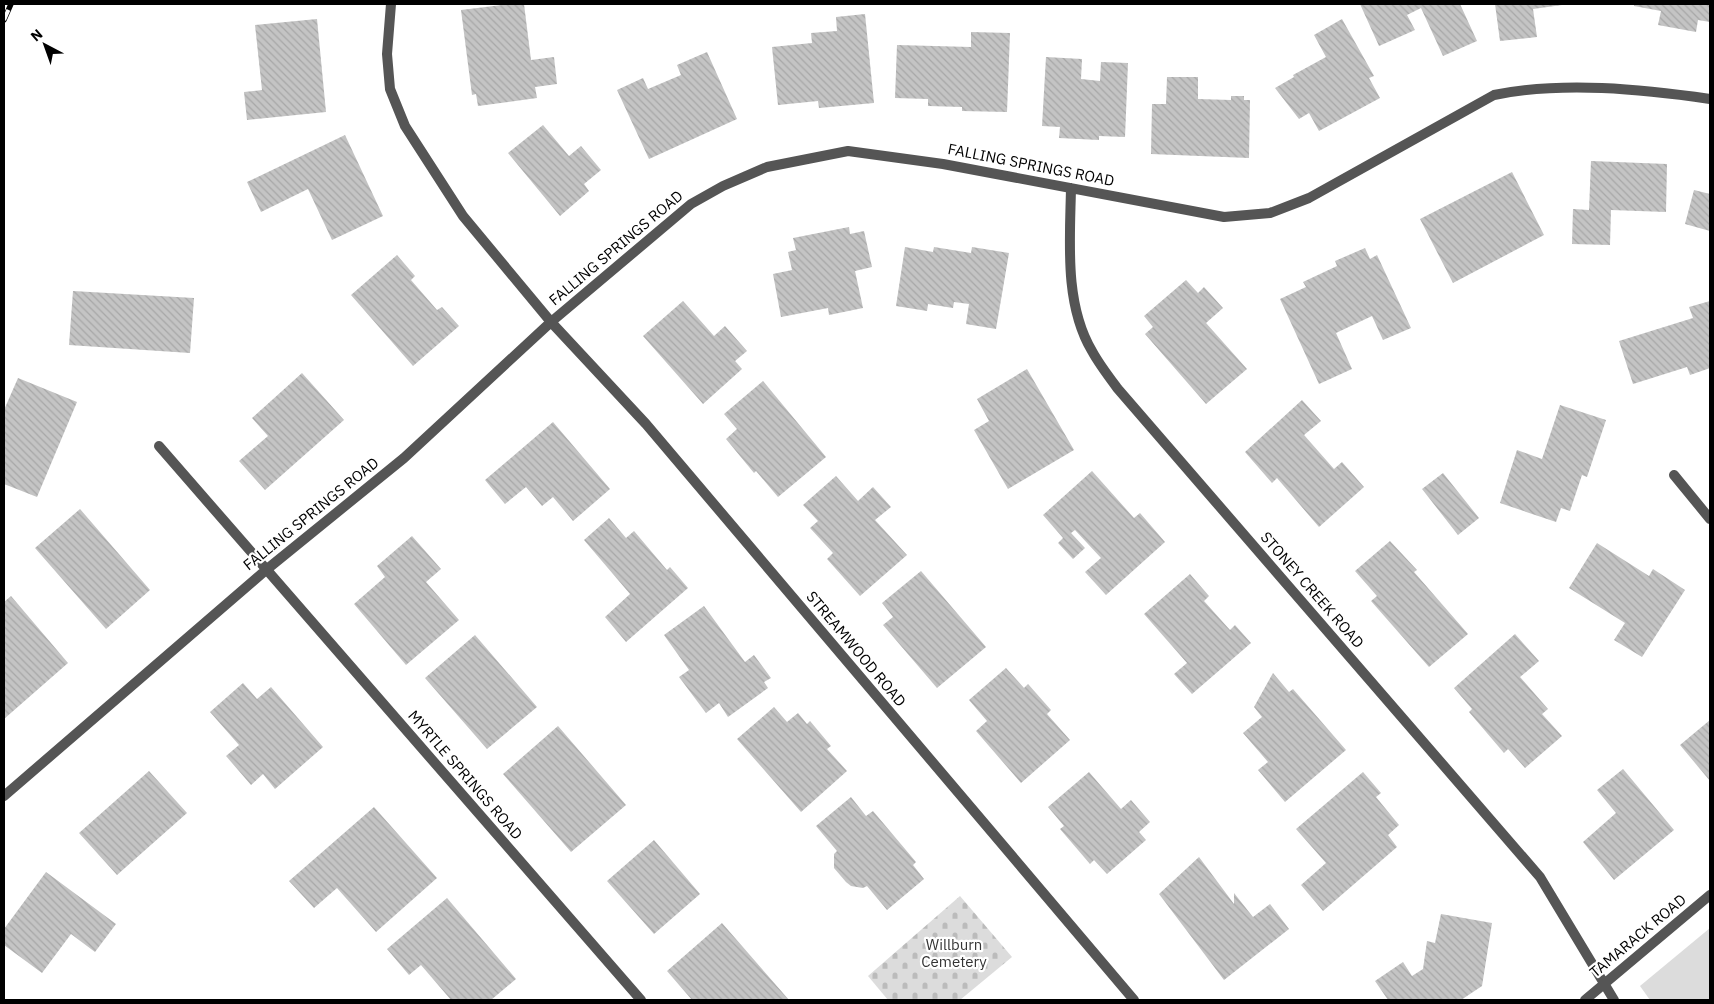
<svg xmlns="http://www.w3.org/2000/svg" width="1714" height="1004" viewBox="0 0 1714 1004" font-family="'IBM Plex Sans',sans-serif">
<defs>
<pattern id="cemetery-stones" width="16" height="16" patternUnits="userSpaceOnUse" patternTransform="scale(1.25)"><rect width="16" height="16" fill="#dcdcdc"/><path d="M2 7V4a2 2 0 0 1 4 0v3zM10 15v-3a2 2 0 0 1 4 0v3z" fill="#bbb"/></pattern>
<pattern id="building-back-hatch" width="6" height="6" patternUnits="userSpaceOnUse" patternTransform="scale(1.25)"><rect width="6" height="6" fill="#c4c4c4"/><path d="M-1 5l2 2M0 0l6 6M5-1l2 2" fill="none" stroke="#a7a7a7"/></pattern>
</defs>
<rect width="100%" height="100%" fill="#fff"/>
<path fill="#dcdcdc" d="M1710,928V1000H1650L1640,986Z"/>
<path fill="url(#cemetery-stones)" d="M960,896L1012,957L960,1000H888L868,976Z"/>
<path fill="url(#building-back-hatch)" d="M510,4H524L531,60L554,57L557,84L535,87L537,98L478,106L476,94L472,95L461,10Z
M1360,4H1460L1477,41L1443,56L1421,8L1407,15L1415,30L1379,46Z
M1495,4H1562V5L1533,9L1537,37L1500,41Z
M1634,4H1710V22L1698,20L1696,32L1658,25L1661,11L1634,6Z
M865,14L874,103L819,108L818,101L778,105L772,47L812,43L811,33L837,31L836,17Z
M317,19L326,112L247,120L244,92L262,90L255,25Z
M1342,19L1374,76L1369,78L1380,98L1319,131L1309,113L1299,119L1275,88L1294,77L1293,75L1326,57L1314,35Z
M971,32L1010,33L1007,112L962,111V107L928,106V99L895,98L897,45L971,47Z
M707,52L737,119L649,159L617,90L643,78L648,89L681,75L677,65Z
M1046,57L1082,59L1081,79L1100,81L1101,62L1128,63L1125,137L1099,136V140L1059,138L1060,127L1042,126Z
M1167,77H1198V99L1231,100V96H1244V100H1250L1249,158L1151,154L1152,104H1166Z
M543,125L569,156L581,146L601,170L584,184L589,191L560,216L508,153Z
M345,135L383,216L332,240L308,189L261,212L247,182Z
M1591,161L1667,164L1666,212L1611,210L1610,245L1572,244L1573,209L1589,210Z
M1512,172L1544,235L1453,283L1420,219Z
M1694,190L1710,194V231L1685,224Z
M849,227L850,234L864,231L872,267L855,271L863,308L829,315L828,308L781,317L773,274L792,270L788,252L796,250L793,238Z
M905,247L933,252L934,247L971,253L972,247L1009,253L996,329L966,324L969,304L954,302L953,308L928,304L927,311L896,306Z
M1365,248L1370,259L1377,255L1411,328L1383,340L1372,316L1336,333L1352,369L1319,384L1280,299L1306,287L1303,282L1337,266L1335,261Z
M397,255L415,276L411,280L437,310L442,307L459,326L413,366L351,295Z
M1186,280L1198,293L1204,287L1223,308L1206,323L1247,369L1206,404L1145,334L1153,327L1144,316Z
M73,291L194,298L190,353L69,345Z
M683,301L714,336L725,326L747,351L735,361L742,369L703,404L643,336Z
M1710,301V368L1690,375L1687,367L1633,384L1619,341L1693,318L1689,307Z
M1027,369L1074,450L1008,489L974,430L989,421L977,399Z
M302,373L344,420L265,490L239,461L268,436L252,418Z
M18,378L77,402L37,497L4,484V410Z
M763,381L826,457L778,497L756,471L754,473L726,439L737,429L724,414Z
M1302,400L1321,421L1304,435L1334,469L1342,462L1364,487L1319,527L1277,478L1272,483L1245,452Z
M1560,405L1606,420L1587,477L1582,475L1570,511L1561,508L1556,522L1500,503L1517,450L1542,459Z
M553,422L610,489L573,521L553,497L542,506L526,487L505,504L485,480Z
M1092,471L1134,518L1140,513L1165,542L1106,595L1085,572L1101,558L1075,530L1071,533L1085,548L1073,559L1058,543L1063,538L1043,515Z
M1443,473L1479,518L1458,535L1422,489Z
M836,476L858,501L873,487L891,507L875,520L907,555L860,596L827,559L833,553L810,528L818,521L803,505Z
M80,509L150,590L106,629L35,548Z
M609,518L626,538L634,531L667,570L670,567L688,588L626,642L605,617L630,594L584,540Z
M412,536L441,569L426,582L459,620L406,665L354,604L385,577L377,566Z
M1390,541L1417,570L1414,572L1468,634L1429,667L1371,601L1377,596L1355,571Z
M1597,543L1649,576L1653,569L1685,590L1642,657L1614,640L1625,623L1569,588Z
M921,571L986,647L937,688L883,625L893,617L882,603Z
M1190,574L1209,596L1204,601L1230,630L1235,625L1251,643L1192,694L1174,674L1187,663L1144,614Z
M11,596L68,663L4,719V602Z
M704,606L745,662L754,655L771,678L764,682L768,688L728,717L719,703L706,713L679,677L689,670L664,635Z
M1515,634L1539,661L1520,677L1548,709L1542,714L1562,736L1525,768L1508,749L1504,753L1469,712L1472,709L1454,688Z
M475,635L537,707L487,749L425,678Z
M1006,668L1024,688L1028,684L1051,710L1047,714L1070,740L1021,783L976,731L987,721L969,700Z
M1273,673L1289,692L1293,689L1346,750L1285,802L1258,770L1268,762L1243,733L1262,717L1254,707Z
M243,683L257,699L271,687L323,747L275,789L263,774L251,785L226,756L239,745L210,712Z
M774,707L787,722L798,713L807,724L810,721L831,746L827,749L847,771L801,812L737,739Z
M1710,720V781L1680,745Z
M558,726L626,805L571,852L503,774Z
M1623,769L1674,830L1614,880L1583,842L1616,813L1597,790Z
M149,771L187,813L117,875L79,833Z
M1089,772L1121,809L1131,800L1150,822L1139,832L1146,840L1107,874L1094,860L1090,864L1060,829L1064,826L1048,807Z
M1363,772L1381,793L1376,797L1399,825L1388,835L1397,847L1323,911L1301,885L1326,863L1296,829Z
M851,797L866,816L873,811L916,862L913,865L924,879L887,910L867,886L863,888L851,886L846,882L834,868V854L837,851L816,826Z
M374,807L437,878L376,932L337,888L314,908L289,881Z
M654,840L700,894L654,934L607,881Z
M1199,857L1234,904V893L1253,917L1270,904L1289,929L1224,980L1159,894Z
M46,872L116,924L95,952L71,934L42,973L4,945V929Z
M447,898L516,979L491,1000H451L421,965L409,975L387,949Z
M1441,914L1492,923L1482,986L1461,1000H1388L1375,981L1403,962L1412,976L1423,969L1427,941L1435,943Z
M722,923L789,1000H692L667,971Z"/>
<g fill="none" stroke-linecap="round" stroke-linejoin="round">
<path stroke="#555" stroke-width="10" d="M391,4L387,54L390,89L405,126L463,216L551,322L646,424L1134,1000
M1071,188C1070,240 1064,304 1092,351C1099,364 1109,377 1118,389L1540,877L1614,1000
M159,446L641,1000
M1674,475L1710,519
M4,796L266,570L404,458L551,322L691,204L723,186L767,167L848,151L943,164L1224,217L1270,213L1309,198L1494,95C1562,81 1642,89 1710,99
M1585,1000L1710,895"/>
<defs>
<path id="rail" d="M4,20L11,4"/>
</defs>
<use href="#rail" stroke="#000" stroke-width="5.5"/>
<use href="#rail" stroke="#fff" stroke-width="4" stroke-dasharray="11" stroke-linecap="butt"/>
</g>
<g text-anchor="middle" stroke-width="4.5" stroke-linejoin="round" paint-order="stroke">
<g font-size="15" fill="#000" stroke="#fff">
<text transform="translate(1031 165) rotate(11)" y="5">FALLING SPRINGS ROAD</text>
<text transform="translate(616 248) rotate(-40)" y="5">FALLING SPRINGS ROAD</text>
<text transform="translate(311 514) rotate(-39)" y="5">FALLING SPRINGS ROAD</text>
<text transform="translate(1312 590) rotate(49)" y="5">STONEY CREEK ROAD</text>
<text transform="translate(856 649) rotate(50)" y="5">STREAMWOOD ROAD</text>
<text transform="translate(465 775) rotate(49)" y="5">MYRTLE SPRINGS ROAD</text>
<text transform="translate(1638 936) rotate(-40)" y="5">TAMARACK ROAD</text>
</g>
<g font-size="15" fill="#333" stroke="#fff">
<text x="954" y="950">Willburn<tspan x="954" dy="17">Cemetery</tspan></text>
</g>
</g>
<rect width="1714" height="1004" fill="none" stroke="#000000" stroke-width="10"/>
<g transform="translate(45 45) rotate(319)" stroke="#ffffff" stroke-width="4" paint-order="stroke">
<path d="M0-4L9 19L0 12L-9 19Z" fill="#000000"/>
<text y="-8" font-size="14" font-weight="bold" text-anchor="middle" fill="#000000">N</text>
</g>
</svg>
